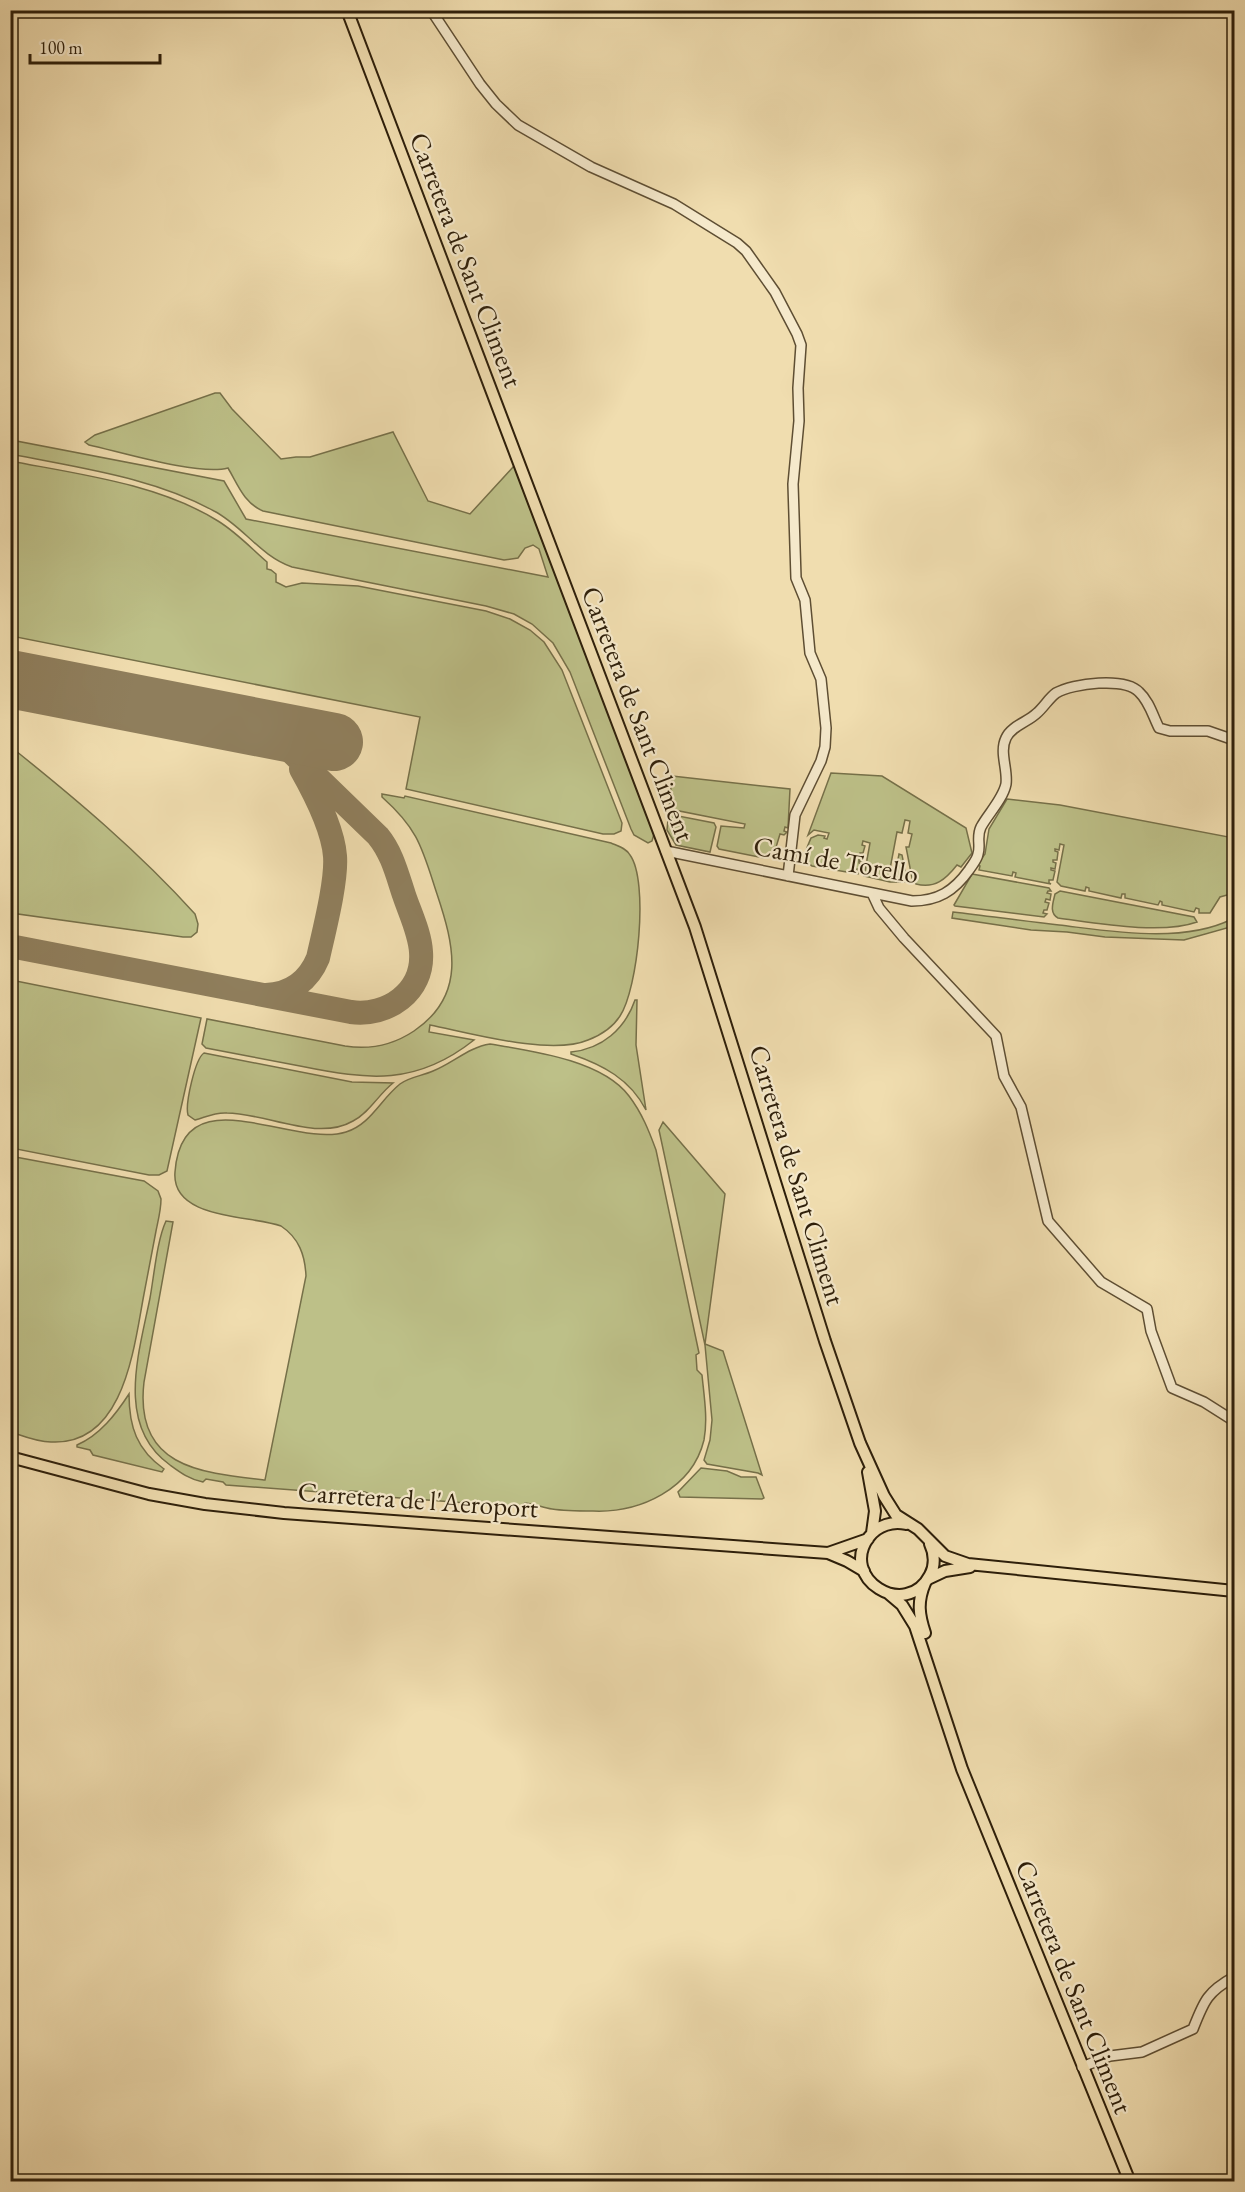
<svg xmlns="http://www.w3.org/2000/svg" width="1245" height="2192" viewBox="0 0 1245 2192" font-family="'EB Garamond',serif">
<rect width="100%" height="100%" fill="#f0ddaf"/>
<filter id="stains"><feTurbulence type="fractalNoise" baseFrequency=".00333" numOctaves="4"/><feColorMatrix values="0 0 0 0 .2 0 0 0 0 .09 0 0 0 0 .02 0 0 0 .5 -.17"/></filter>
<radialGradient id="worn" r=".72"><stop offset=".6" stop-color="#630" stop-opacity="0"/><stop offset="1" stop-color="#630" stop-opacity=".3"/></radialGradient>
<path fill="#bdc088" stroke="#767049" stroke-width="1.5" d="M215,393H220L232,409L281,459L296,457H310L393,432L428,501L470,514L514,466L654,834L652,841L648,843L634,835L631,829L570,672L553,643L532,624L514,614L486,606L292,567C260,556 243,526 214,511C152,477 79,468 11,454V440L224,481L246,519L548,577L539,549L533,545L525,548L518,558L504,560L263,511C244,503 238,485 228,468C199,476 121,452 89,445L85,442L95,435Z
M10,461C78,474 159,484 218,521C236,532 251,548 267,562V569L271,570L276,574V582L286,587L302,583L358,586L486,611L510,619L530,630L544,642L562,670L622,823L621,831L614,834H603L406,789L420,717L11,636Z
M11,747C76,799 139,852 195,914L198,924L197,932L191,937H183L11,913Z
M831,773L882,776L966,828L972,853L961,867L957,865C946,879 935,889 916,884L912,878L906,847H909L912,834L908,833L910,821L905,820L902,833L897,832L890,869L896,870L899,854L902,855L907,879L905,882H890L864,876L870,843L863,841L862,845L865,846L863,853H860V856H863L862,861L859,860V863L862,864L860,869H857V872H860L858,874L812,866C800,859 807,848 811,838L818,835L825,836L824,838L827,839L829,833L814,830L808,835Z
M672,776L790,789L788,828L785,827L784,831L787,832L784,835L780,834L774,854L764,858L719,849L717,846L721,826L744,828L745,824L679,811L678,816L714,823L716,827L710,852L676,845L667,830Z
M382,794L404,798L405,796L611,843C618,846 626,848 630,855C649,881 638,989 620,1016C613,1027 601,1035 588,1040C551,1056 470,1033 430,1025L429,1032L474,1040C416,1086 369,1080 300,1066C269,1060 237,1054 206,1048L202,1044L207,1019L345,1046C370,1050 393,1045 414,1031C467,995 454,945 437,894C422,848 419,830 382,797Z
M1007,799L1060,805L1234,838V898L1227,895L1220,897L1210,913H1199V909L1196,908L1194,912L1162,905V902L1160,901L1158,905L1125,898V894H1122L1121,898L1089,891V888L1086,887L1085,891L1061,886L1057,882L1064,845L1060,844L1059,850L1055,849V851L1058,852L1057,860H1053V862L1056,863L1055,869L1051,868V870L1055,871L1053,880H1049V883L1051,884L1015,877L1016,873L1013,872L1012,876L979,870L980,866L977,865L985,854L989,829Z
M972,874L1049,888L1051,891H1048L1047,893L1051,894L1050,900L1046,899L1045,902L1049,903L1047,910H1044L1043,913L1047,914L1044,917L955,906L954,905Z
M1060,891L1194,917L1197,922C1161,935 1096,923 1058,918C1049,913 1053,903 1055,894Z
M953,912C988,916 1023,921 1059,925C1110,931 1183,944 1232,919H1234V926L1184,940L1105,937L1067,932L1031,930L952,918Z
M11,980L201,1018L167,1171L159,1175H149L11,1148Z
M635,1000H637L636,1045L646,1110C630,1079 603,1065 571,1054V1052C602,1049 625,1029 635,1000Z
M490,1044C532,1051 602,1060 629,1096C642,1113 649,1131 656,1150L699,1353L696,1355L697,1370L702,1375C704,1396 708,1419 704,1440C692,1489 640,1513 593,1511C579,1511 565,1511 552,1509C543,1508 536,1504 525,1503L520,1507L374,1496L365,1492L350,1491L347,1494L226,1485L223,1482L206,1479L203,1482C189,1479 181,1473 170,1465C115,1426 139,1353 150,1298C154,1276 157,1240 166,1221L173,1222L144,1382C134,1467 200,1473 265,1480L306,1276C305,1255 299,1238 281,1226C251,1215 171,1220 175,1172C182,1073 292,1149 346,1132C371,1124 380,1100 400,1084C409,1077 422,1076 433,1071C453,1063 469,1047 490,1044Z
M204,1053L352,1082L393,1083C378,1095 370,1112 353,1121C317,1142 266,1113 227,1113C215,1112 206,1117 195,1120L188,1115C185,1104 195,1059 204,1053Z
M663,1122L725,1194L705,1344L723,1351L762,1475L758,1473L707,1464L704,1460L710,1440L712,1420L705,1345L659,1130Z
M10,1156L144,1181L158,1191L161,1199C161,1210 158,1221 156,1231C152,1252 148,1273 144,1294C134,1346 125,1446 51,1442C37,1442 23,1436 11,1432Z
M129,1394C129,1427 137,1450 164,1469L162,1472L93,1455L90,1450L77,1447V1445C100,1435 116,1414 129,1394Z
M701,1468L727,1471L741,1477H756L764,1498L762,1499L680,1497L678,1492Z"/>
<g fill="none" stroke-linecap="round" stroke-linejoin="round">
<path stroke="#8f7e5c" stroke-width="24" d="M10,946L351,1012C387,1017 424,992 421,952C420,933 410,913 404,895C397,874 392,853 378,836L285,746L267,733L251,726
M266,995C291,994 309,980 318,958C324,931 337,881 335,856C333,829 314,792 301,769"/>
<path stroke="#8f7e5c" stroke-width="58" d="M10,679L334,742"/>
<defs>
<path id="minor" d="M431,10L480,84L496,104L518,125L591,167L674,204L737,243L746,251L775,292L797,334L801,345L798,388L799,421L793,484L796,578L805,600L810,653L821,679L826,728L825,747L821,761L795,815L788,876
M666,851L912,901C938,901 954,891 969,870C972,865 977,860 978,854C981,845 976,837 981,827C988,814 1003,799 1006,784C1008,769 999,752 1006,738C1011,726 1028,722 1037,713C1044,707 1049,698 1056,693C1073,683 1125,677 1139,692C1149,701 1153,716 1159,728L1170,731H1208L1234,740
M872,893L879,908L904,938L996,1036L1004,1076L1021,1107L1048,1221L1101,1282L1147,1309L1151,1331L1172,1388L1204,1402L1234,1421
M1082,2067L1110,2056L1142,2052L1193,2029C1204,2001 1207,1992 1234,1977"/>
<path id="major" d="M347,10L695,927L825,1341L860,1443L884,1496L896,1515L918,1529L945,1556L968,1564L1234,1591
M10,1457L149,1494L205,1504L284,1513L828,1553L847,1561L864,1571
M868,1472L875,1511L872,1533
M906,1524C893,1521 878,1525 869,1537C838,1578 906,1621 930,1575C935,1566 935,1554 930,1544
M828,1553L868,1539
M928,1579L945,1571L970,1567
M889,1594L902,1605L915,1626L962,1769L1130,2182
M925,1633C919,1615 917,1602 925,1583"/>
</defs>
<use href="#minor" stroke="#5e4e33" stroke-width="12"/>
<use href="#major" stroke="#2e1f0a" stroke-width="14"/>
<use href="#minor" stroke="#f5e9cb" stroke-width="9"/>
<use href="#major" stroke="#f0ddaf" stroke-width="10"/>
</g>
<g text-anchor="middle" stroke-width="4.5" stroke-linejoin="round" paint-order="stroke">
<g font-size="27" fill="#2e1f0a" stroke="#f5e9cb">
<text transform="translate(466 260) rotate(69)" y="9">Carretera de Sant Climent</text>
<text transform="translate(638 714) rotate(69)" y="9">Carretera de Sant Climent</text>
<text transform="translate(836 860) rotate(10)" y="9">Camí de Torello</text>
<text transform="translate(797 1175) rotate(73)" y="9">Carretera de Sant Climent</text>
<text transform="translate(418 1500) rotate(4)" y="9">Carretera de l'Aeroport</text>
<text transform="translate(1074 1987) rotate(68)" y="9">Carretera de Sant Climent</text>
</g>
</g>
<rect width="1245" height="2192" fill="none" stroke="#f0ddaf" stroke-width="36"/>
<rect x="12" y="12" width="1221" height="2168" fill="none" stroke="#2e1f0a" stroke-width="3"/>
<rect x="18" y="18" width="1209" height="2156" fill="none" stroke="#2e1f0a" stroke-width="1.5"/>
<path d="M30 54v9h130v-9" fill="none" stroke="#2e1f0a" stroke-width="3"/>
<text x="39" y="54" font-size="18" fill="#2e1f0a" stroke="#f5e9cb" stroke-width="4.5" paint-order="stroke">100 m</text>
<rect width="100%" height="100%" filter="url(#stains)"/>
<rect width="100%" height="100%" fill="url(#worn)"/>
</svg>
